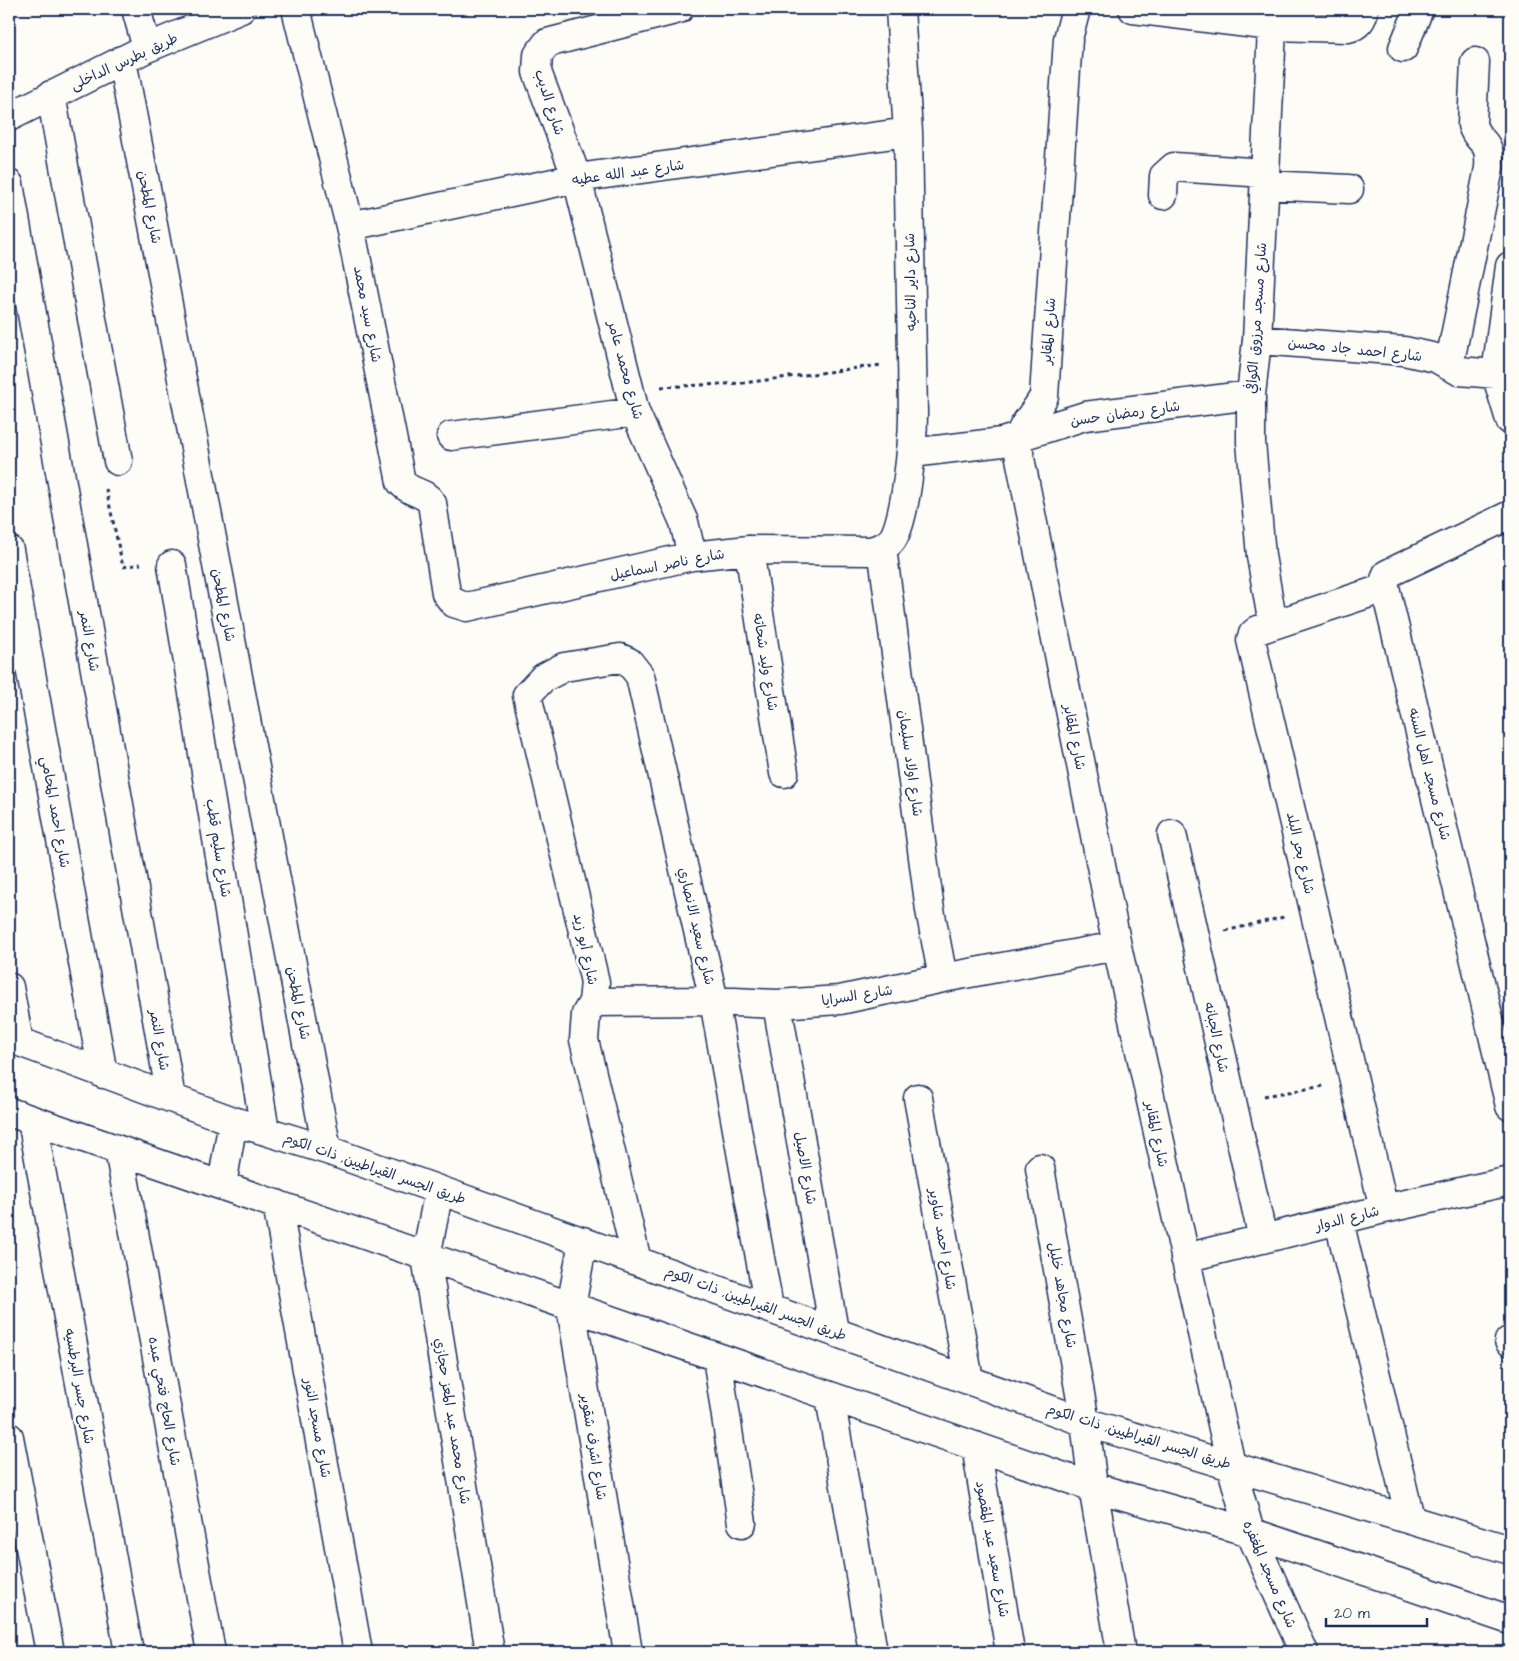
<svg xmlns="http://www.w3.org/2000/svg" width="1519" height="1661" viewBox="0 0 1519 1661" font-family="'Architects Daughter','Playpen Sans Arabic',sans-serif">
<rect width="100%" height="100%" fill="#fdfcf7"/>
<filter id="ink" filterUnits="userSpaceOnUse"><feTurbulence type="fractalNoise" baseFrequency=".02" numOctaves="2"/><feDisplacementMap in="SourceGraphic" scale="10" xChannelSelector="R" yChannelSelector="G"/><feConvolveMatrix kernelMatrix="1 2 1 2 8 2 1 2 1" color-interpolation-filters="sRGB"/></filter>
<g filter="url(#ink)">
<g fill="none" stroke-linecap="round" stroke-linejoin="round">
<defs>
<path id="minor" d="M136,9L147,48
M296,9L350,226L401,482C411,494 424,491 432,503L446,593L454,603L467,607L692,556L749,550L870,551C878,549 886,547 891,541C906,524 913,439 913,414L908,132L900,9
M679,9L547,43L538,55L537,72L577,178L635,412L684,522L692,556
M1076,9L1068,39L1044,396C1035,415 1018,425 1018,448L1117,946L1231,1465L1250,1532L1304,1652
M1133,9L1272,26L1348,28C1358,26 1363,19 1364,9
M1403,48L1419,9
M122,60L327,1150
M51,95L118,461
M9,117L147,48L241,9
M9,184L171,1098
M1264,185L1349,189
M1163,195L1164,176L1174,167L1265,173
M350,226L577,178L908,132
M1510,266L1496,374L1510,420
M1257,340L1404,351L1436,358L1459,371L1496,374L1510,373
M1449,366L1489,168C1491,137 1479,146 1472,125L1475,62
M451,436L635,412
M912,453L1002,442L1085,416L1251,395
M1510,515L1387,574L1384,583L1510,1106
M882,548L930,910L943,978
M9,550L103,1074
M749,550L784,773
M172,565L265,1131
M1273,625L1261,556L1251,442V395L1257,340L1273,9
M1172,834L1263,1239
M9,987L19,1042
M593,1002L714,1001L777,1004L840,1000L943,978L1117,946
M777,1004L834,1331
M9,1038L233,1121L327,1150L439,1190L1085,1422L1510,1550
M918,1098L969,1380
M9,1112L1093,1487L1250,1532L1510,1620
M32,1120L129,1652
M119,1150L211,1652
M1040,1168L1085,1422L1093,1487L1121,1652
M222,1185L233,1121
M439,1190L426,1257L490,1652
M277,1204L358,1652
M1384,1209L1251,640L1253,634L1258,630L1385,588
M1339,1221L1410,1518
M583,1241L571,1307L628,1652
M1185,1258L1384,1209L1510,1181
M637,1261L584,1040L586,1014L593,1002L595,982L527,695L543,678L564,667L620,658L629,662L640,676L714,1001L769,1308
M1509,1341H1510
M717,1357L742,1523
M830,1397L873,1652
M9,1437L50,1652
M976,1446L1010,1652"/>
</defs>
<use href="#minor" stroke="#1b2f5e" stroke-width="31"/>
<path stroke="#1b2f5e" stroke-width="3" stroke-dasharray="4 4" stroke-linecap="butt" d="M661,387L743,383L881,365
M106,489L123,567L141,564
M1225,931L1284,917
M1264,1096L1324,1086"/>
<use href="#minor" stroke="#fdfcf7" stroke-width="28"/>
</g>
</g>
<g text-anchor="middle" stroke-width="5" stroke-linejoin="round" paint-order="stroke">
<g font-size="14" fill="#1b2f5e" stroke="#fdfcf7">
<text transform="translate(124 61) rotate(-25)" y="5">طريق بطرس الداخلى</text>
<text transform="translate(550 102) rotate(72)" y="5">شارع الديب</text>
<text transform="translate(628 172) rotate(-8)" y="5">شارع عبد الله عطيه</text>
<text transform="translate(150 207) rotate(79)" y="5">شارع المطحن</text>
<text transform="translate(910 282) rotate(-91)" y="5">شارع داير الناحيه</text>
<text transform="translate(368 314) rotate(79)" y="5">شارع سيد محمد</text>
<text transform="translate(1256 318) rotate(-86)" y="5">شارع مسجد مرزوق الكوافي</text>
<text transform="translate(1048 331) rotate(-86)" y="5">شارع المقابر</text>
<text transform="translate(1355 349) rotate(6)" y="5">شارع احمد جاد محسن</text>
<text transform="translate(626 370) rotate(75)" y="5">شارع محمد عامر</text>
<text transform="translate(1125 413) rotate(-8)" y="5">شارع رمضان حسن</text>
<text transform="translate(667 564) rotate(-11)" y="5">شارع ناصر اسماعيل</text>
<text transform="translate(224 605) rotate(79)" y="5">شارع المطحن</text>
<text transform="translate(90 641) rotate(80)" y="5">شارع النمر</text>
<text transform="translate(766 662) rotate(81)" y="5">شارع وليد شحاته</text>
<text transform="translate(1075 737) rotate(79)" y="5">شارع المقابر</text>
<text transform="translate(911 763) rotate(82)" y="5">شارع اولاد سليمان</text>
<text transform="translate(1430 774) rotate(76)" y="5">شارع مسجد اهل السنه</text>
<text transform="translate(56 812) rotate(80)" y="5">شارع احمد المحامي</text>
<text transform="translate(219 848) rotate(81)" y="5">شارع سليم قطب</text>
<text transform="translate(1301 853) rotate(77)" y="5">شارع بحر البلد</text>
<text transform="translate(697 926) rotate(77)" y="5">شارع سعيد الانصاري</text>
<text transform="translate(586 949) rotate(78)" y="5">شارع أبو زيد</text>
<text transform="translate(857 995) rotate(-9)" y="5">شارع السرايا</text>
<text transform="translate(299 1003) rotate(79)" y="5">شارع المطحن</text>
<text transform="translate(1217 1037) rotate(78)" y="5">شارع الجبانه</text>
<text transform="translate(160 1040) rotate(80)" y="5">شارع النمر</text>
<text transform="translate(1157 1134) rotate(78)" y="5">شارع المقابر</text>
<text transform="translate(375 1168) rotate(19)" y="5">طريق الجسر القيراطيين, ذات الكوم</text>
<text transform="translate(806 1168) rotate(80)" y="5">شارع الاصيل</text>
<text transform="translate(1347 1218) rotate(-14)" y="5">شارع الدوار</text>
<text transform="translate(943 1239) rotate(80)" y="5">شارع احمد شاوير</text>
<text transform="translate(1063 1295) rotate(80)" y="5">شارع مجاهد خليل</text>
<text transform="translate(756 1303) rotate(20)" y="5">طريق الجسر القيراطيين, ذات الكوم</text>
<text transform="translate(80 1386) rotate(80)" y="5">شارع جسر البرطسيه</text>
<text transform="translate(165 1401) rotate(80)" y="5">شارع الحاج فتحي عبده</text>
<text transform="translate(453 1421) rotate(81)" y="5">شارع محمد عبد المعز حجازي</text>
<text transform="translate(318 1428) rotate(80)" y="5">شارع مسجد النور</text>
<text transform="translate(1139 1436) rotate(17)" y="5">طريق الجسر القيراطيين, ذات الكوم</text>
<text transform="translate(594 1447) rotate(81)" y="5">شارع اشرف شقوير</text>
<text transform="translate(993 1549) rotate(80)" y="5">شارع سعيد عبد المقصود</text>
<text transform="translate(1270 1574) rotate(67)" y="5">شارع مسجد المغفره</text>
</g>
</g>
<rect width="1519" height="1661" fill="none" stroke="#fdfcf7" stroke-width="30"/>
<rect x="15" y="15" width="1489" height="1631" fill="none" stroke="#1b2f5e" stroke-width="2" filter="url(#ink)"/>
<path d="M1326 1618v8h101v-8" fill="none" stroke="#1b2f5e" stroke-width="2.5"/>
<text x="1334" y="1618" font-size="15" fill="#1b2f5e" stroke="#fdfcf7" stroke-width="4" paint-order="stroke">20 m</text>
</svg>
